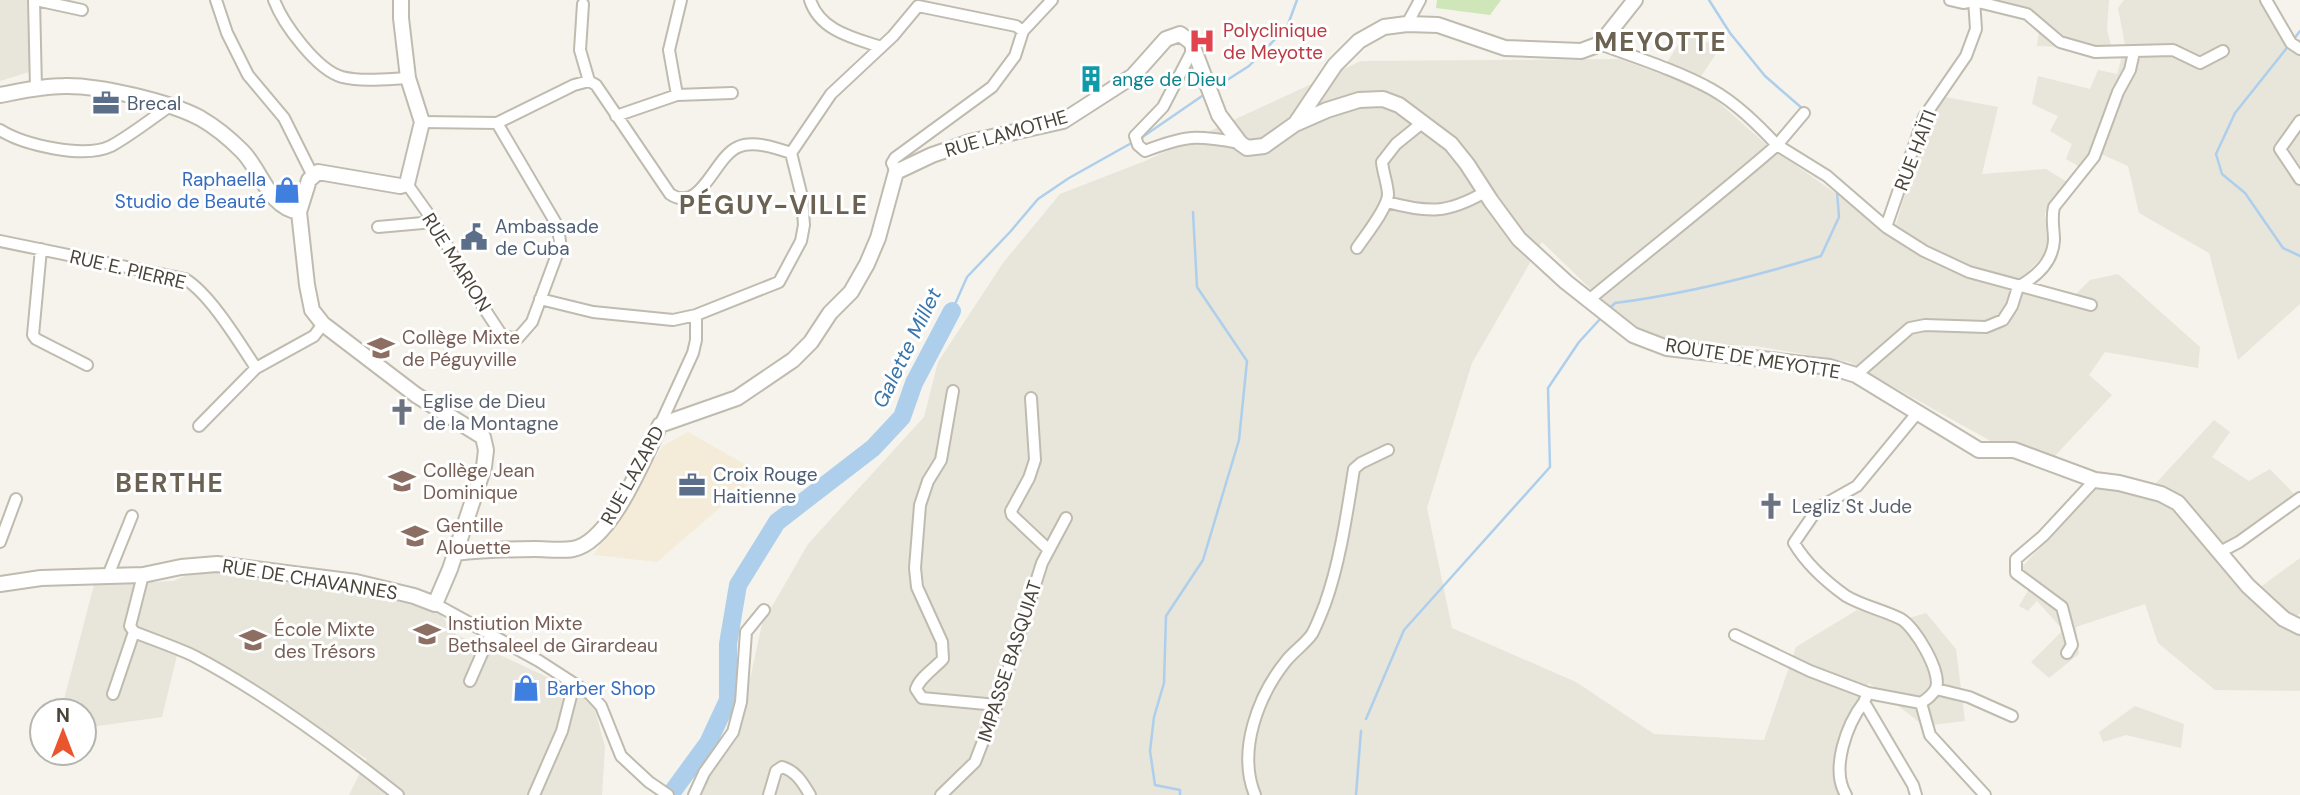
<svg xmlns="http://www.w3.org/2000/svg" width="2300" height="795" viewBox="0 0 2300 795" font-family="'DM Sans',sans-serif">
<rect width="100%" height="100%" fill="#f5f3ec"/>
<path fill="#e8e5da" d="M0,0H33L29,72L0,81Z
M1968,0H2109L2107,30L2112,49L2037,46L2041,16Z
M2124,0H2261L2300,56V304L2238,360L2209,253L2139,213L2128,166L2092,150L2080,167L2066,159L2072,144L2050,131L2058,116L2032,104L2038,76L2090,89L2098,70L2117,74L2125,45L2118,8Z
M1686,32L1720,48L1693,88L1709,94L1767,145L1865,214L1896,224L1927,121L1945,97L1998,107L1982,174L2046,169L2069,183L2045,213L2048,251L2021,279L2076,294L2090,280L2118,274L2200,347L2198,368L2105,352L2089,375L2112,395L2052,459L1996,444L1849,362L1756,346L1679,343L1628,325L1542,242L1472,363L1427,508L1452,628L1576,682L1654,734L1764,740L1796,647L1857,610L1903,620L1926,613L1956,649L1965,721L1924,726L1869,683L1836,751L1839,795H696L737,739L762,624L808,544L924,417L938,362L1003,263L1060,194L1145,161L1361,61L1620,59L1660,74Z
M2214,420L2230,432L2212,457L2249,481L2270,469L2297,497L2214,552L2251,594L2300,558V613L2283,628L2300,631V691L2215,690L2158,643L2145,604L2076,627L2079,654L2049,678L2031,662L2063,630L2037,601L2028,611L2019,606L2033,582L2019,570L2099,485L2146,494Z
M205,567L257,579L356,589L439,613L457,635L592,698L605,747L602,795H349L367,759L180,643L162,717L84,728V711H61L94,585L173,581Z
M2135,706L2184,724L2181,748L2126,735L2103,742L2099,732Z"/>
<path fill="#f4ebd9" d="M688,432L760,473L657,562L594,555L663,446Z"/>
<path fill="#cee6b8" d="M1437,0H1501L1490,15L1436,8Z"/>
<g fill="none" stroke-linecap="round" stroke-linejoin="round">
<path stroke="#aecfec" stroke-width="2.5" d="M1709,0L1730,33L1765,76L1803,109
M2294,39L2300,31
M2290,44L2235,113L2216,154L2222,174L2245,193L2283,248L2300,256
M1213,89L1249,66L1287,27L1297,0
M1141,138L1205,94
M1608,310L1615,303C1686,294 1753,277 1821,256L1839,217L1837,191
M952,311L967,277L1010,232L1038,199L1069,178L1135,141
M1366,719L1404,630L1550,467L1548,388L1579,342L1601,318
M1180,795V790L1155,785L1150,751L1154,717L1164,683L1166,616L1203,560L1239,440L1247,361L1197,287L1193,212
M1356,795L1361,731"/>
<path stroke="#aecfec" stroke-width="18" d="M670,795L708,743L728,700V644L738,585L777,522L873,448L902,417L914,383L952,311"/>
<defs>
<path id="minor" d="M34,0L36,88
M36,0L82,10
M216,0L227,33L248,75L284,118L313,176
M274,0C283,24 317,70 342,77C363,82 387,79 408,78
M810,0C820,31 854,38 881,47
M1950,0L1963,3L1974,1L2027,14L2060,42L2095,52L2173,50L2200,63L2223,51
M2266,0L2291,43L2300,49
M583,4L580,50L589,81
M918,6L1016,26L1023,31
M1407,24L1420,0
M1191,45V53L1163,107L1135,136L1138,145L1145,151C1187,135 1195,135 1240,143
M677,95L669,50L681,0
M1804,113L1777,145L1827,176L1886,227L1924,251L1969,272L2091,305
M616,116L677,95L732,93
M2300,121L2280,149L2300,179
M422,122L497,123L574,85L589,81L596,85L670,194C701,215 714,157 738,147C753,140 776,148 791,153L831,94L893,36L918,6
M0,130C24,145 84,159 111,146C131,135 151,119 170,106
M896,172L892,163L895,158L992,87L1015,56L1023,31L1052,0
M407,184L434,222L474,293L503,337L518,338L532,322L559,249L560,241L557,225L497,123
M1387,202C1428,213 1447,214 1485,192
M378,227L434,222
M1886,227L1924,117L1966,56L1976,29L1974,0
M0,241L185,279C210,294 239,342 256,368
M1357,248C1365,236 1387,209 1388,195C1388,185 1383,173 1382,162L1396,144L1422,123
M41,249L33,335L36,339L87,365
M540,299L593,312L673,320L696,315L779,282L801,241L804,225L802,197L791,153
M1590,299C1652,248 1716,198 1777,145C1757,124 1736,103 1711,89C1676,70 1637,58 1600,44
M1856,375L1910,328L1925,325L1986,327L2003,320L2012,306L2018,287C2036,277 2053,263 2054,240C2054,229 2051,219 2054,207L2094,157L2118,92L2130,70L2134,52
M953,391L941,460L928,481L920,505L915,568L917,587L942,642L943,659C935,668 920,677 916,689L922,698L997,705
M1031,398L1035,460L1029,478L1011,511L1012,515L1049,550
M660,425L693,353L696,340V315
M199,426L256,368L314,336L323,324
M0,542L16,499
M2220,552L2239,542L2300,498
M143,575L130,626L134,632C154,640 175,647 194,656C263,692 336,746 398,795
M107,578L132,516
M435,604L539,661L590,694L601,706L621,756L649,782L668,795
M1735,635L1810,671L1868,693
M2067,653L2072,645L2062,607L2016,573V559L2043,536L2095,480
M470,681L491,633
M1936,689L1969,697L2012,716
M113,694L134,632
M1921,703L1930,735L1985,795
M534,795L562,731L574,684
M694,795L704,773L733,732L741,702L746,632L764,610
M769,795L776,771L782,767C796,771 803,783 810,795
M941,795L975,762L997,705L1042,563L1066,518
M1255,795C1237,751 1258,696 1286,661C1294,651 1305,644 1312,634C1317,625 1321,614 1325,604C1340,562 1347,513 1354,469L1361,463L1388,450
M1846,795C1830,769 1847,724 1864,702
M1916,795L1913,785L1864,702L1868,693L1921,703C1927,699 1933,695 1936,688C1942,672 1915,627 1901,619C1883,610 1863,606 1846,596C1825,581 1807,565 1794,543L1818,508L1857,486L1918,412"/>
<path id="tertiary" d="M0,95C21,91 42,86 64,86C98,85 170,102 200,118C214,126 231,140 242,151C262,171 268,207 299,212L309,180L318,172L400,186L407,184L422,122L408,78L401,18V0
M1296,123L1335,65L1359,41L1384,27L1407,24L1438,25L1505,48L1581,51L1600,44L1635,0
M455,553C482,550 508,549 535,549C547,549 561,551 573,549C611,542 644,458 660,425L737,398L793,360L811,342L830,313L851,292L867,264L878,238L896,172L932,155L970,142L1063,121L1133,76L1166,39L1180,34L1191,42L1219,115L1240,143L1247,148L1264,146L1295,124L1327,110L1359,100L1383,99L1399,105L1451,144L1467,164L1491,201L1519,239L1566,282L1633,335L1667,348L1830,367L1856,375L1979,450H2014L2095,480L2119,483L2161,494L2178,503L2248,586L2284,619L2300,627
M0,584L41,578L143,575L181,567L217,564L356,582L414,596L435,604L450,569L484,467L486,450L483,437L416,395L323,324L312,310L307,285L299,212"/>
</defs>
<use href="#minor" stroke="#c0bbaf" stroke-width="14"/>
<use href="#tertiary" stroke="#c0bbaf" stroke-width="18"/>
<use href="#minor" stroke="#fff" stroke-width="10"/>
<use href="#tertiary" stroke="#fff" stroke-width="14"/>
</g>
<defs>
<symbol id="hospital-bare" viewBox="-9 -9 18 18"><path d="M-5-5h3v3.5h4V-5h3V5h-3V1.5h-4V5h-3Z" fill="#e0444e" stroke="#fff" stroke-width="2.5" paint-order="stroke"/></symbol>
<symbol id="building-bare" viewBox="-9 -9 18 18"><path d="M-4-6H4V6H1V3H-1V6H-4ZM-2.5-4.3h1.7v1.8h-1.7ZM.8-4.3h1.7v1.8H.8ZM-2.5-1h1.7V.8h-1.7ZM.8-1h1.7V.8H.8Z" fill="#0f9aa8" stroke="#fff" stroke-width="2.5" paint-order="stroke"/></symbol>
<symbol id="office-bare" viewBox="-9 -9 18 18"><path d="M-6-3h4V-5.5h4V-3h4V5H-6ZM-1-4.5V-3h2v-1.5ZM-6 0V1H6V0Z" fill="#5c6f8a" stroke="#fff" stroke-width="2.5" paint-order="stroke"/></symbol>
<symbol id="shop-bare" viewBox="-9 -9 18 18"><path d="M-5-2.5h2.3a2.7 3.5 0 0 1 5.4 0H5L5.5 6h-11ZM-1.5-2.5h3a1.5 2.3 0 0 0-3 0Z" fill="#3f7fe0" stroke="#fff" stroke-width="2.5" paint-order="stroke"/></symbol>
<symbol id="civic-bare" viewBox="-9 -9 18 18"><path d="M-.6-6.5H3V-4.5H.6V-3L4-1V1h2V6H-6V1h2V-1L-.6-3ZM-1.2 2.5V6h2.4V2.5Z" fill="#5c6f8a" stroke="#fff" stroke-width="2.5" paint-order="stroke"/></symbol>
<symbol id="school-bare" viewBox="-9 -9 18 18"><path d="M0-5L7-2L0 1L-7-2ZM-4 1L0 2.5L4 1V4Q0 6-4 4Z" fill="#8d6e63" stroke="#fff" stroke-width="2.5" paint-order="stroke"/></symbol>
<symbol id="church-bare" viewBox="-9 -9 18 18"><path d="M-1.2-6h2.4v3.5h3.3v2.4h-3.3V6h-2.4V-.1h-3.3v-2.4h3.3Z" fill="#6b7280" stroke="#fff" stroke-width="2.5" paint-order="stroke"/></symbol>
<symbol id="university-bare" viewBox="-9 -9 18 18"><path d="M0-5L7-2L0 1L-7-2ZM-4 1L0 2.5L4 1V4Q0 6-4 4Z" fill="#8d6e63" stroke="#fff" stroke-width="2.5" paint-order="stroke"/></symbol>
</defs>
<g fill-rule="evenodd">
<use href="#hospital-bare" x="1183" y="22" width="38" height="38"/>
<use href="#building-bare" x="1072" y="60" width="38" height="38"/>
<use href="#office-bare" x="87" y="84" width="38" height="38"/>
<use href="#shop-bare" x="268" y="171" width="38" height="38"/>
<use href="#civic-bare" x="455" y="218" width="38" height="38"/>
<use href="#school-bare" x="362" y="329" width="38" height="38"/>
<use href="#church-bare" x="383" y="393" width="38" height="38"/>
<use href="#school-bare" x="383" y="462" width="38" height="38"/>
<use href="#office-bare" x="673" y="466" width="38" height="38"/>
<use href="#church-bare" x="1752" y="487" width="38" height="38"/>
<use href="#school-bare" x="396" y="517" width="38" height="38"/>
<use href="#university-bare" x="408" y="615" width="38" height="38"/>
<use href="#school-bare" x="234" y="621" width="38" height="38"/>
<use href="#shop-bare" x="507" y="669" width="38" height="38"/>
</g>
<g text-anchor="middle" stroke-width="6" stroke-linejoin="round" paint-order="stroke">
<g font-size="19" fill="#be3a42" stroke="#fff" text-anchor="start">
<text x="1223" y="37">Polyclinique<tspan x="1223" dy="22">de Meyotte</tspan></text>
</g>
<g font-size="19" fill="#0d838f" stroke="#fff" text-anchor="start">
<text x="1112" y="86">ange de Dieu</text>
</g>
<g font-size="19" fill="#4e5e75" stroke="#fff" text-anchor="start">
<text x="127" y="110">Brecal</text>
<text x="495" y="233">Ambassade<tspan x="495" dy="22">de Cuba</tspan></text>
<text x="713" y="481">Croix Rouge<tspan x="713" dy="22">Haitienne</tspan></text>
</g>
<g font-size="19" fill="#49443a" stroke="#fff">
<text transform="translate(1006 133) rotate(-16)" y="7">RUE LAMOTHE</text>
<text transform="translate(1915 150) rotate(-69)" y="7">RUE HAÏTI</text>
<text transform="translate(457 262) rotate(58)" y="7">RUE MARION</text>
<text transform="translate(128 269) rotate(13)" y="7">RUE E. PIERRE</text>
<text transform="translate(1753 358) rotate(9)" y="7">ROUTE DE MEYOTTE</text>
<text transform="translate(632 475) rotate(-61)" y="7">RUE LAZARD</text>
<text transform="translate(310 579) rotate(9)" y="7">RUE DE CHAVANNES</text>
<text transform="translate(1009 661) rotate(-72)" y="7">IMPASSE BASQUIAT</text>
</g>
<g font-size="19" fill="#366cbe" stroke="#fff" text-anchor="end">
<text x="266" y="186">Raphaella<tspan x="266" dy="22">Studio de Beauté</tspan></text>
<text x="547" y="695" text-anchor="start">Barber Shop</text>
</g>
<g font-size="19" fill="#785e54" stroke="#fff" text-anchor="start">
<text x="402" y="344">Collège Mixte<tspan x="402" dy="22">de Péguyville</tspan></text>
<text x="423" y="477">Collège Jean<tspan x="423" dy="22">Dominique</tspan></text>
<text x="436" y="532">Gentille<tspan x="436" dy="22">Alouette</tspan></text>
<text x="448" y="630">Instiution Mixte<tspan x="448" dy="22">Bethsaleel de Girardeau</tspan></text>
<text x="274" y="636">École Mixte<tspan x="274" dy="22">des Trésors</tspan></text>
</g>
<g font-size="19" fill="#5b616d" stroke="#fff" text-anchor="start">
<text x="423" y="408">Eglise de Dieu<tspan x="423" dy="22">de la Montagne</tspan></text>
<text x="1792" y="513">Legliz St Jude</text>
</g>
<g font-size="21" font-style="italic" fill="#3976ae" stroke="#fff">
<text transform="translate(907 348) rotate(-64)" y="7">Galette Millet</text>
</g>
<g font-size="26" font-weight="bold" letter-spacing="2" fill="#6b6252" stroke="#fff">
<text x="1661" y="51">MEYOTTE</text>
<text x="774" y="214">PÉGUY-VILLE</text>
<text x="170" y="492">BERTHE</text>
</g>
</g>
<g transform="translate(63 732)"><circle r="33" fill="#ffffff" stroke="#b6b4b0" stroke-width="2"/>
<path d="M0-5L12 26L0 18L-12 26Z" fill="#eb552d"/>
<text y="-10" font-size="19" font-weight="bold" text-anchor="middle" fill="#49443a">N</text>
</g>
</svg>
